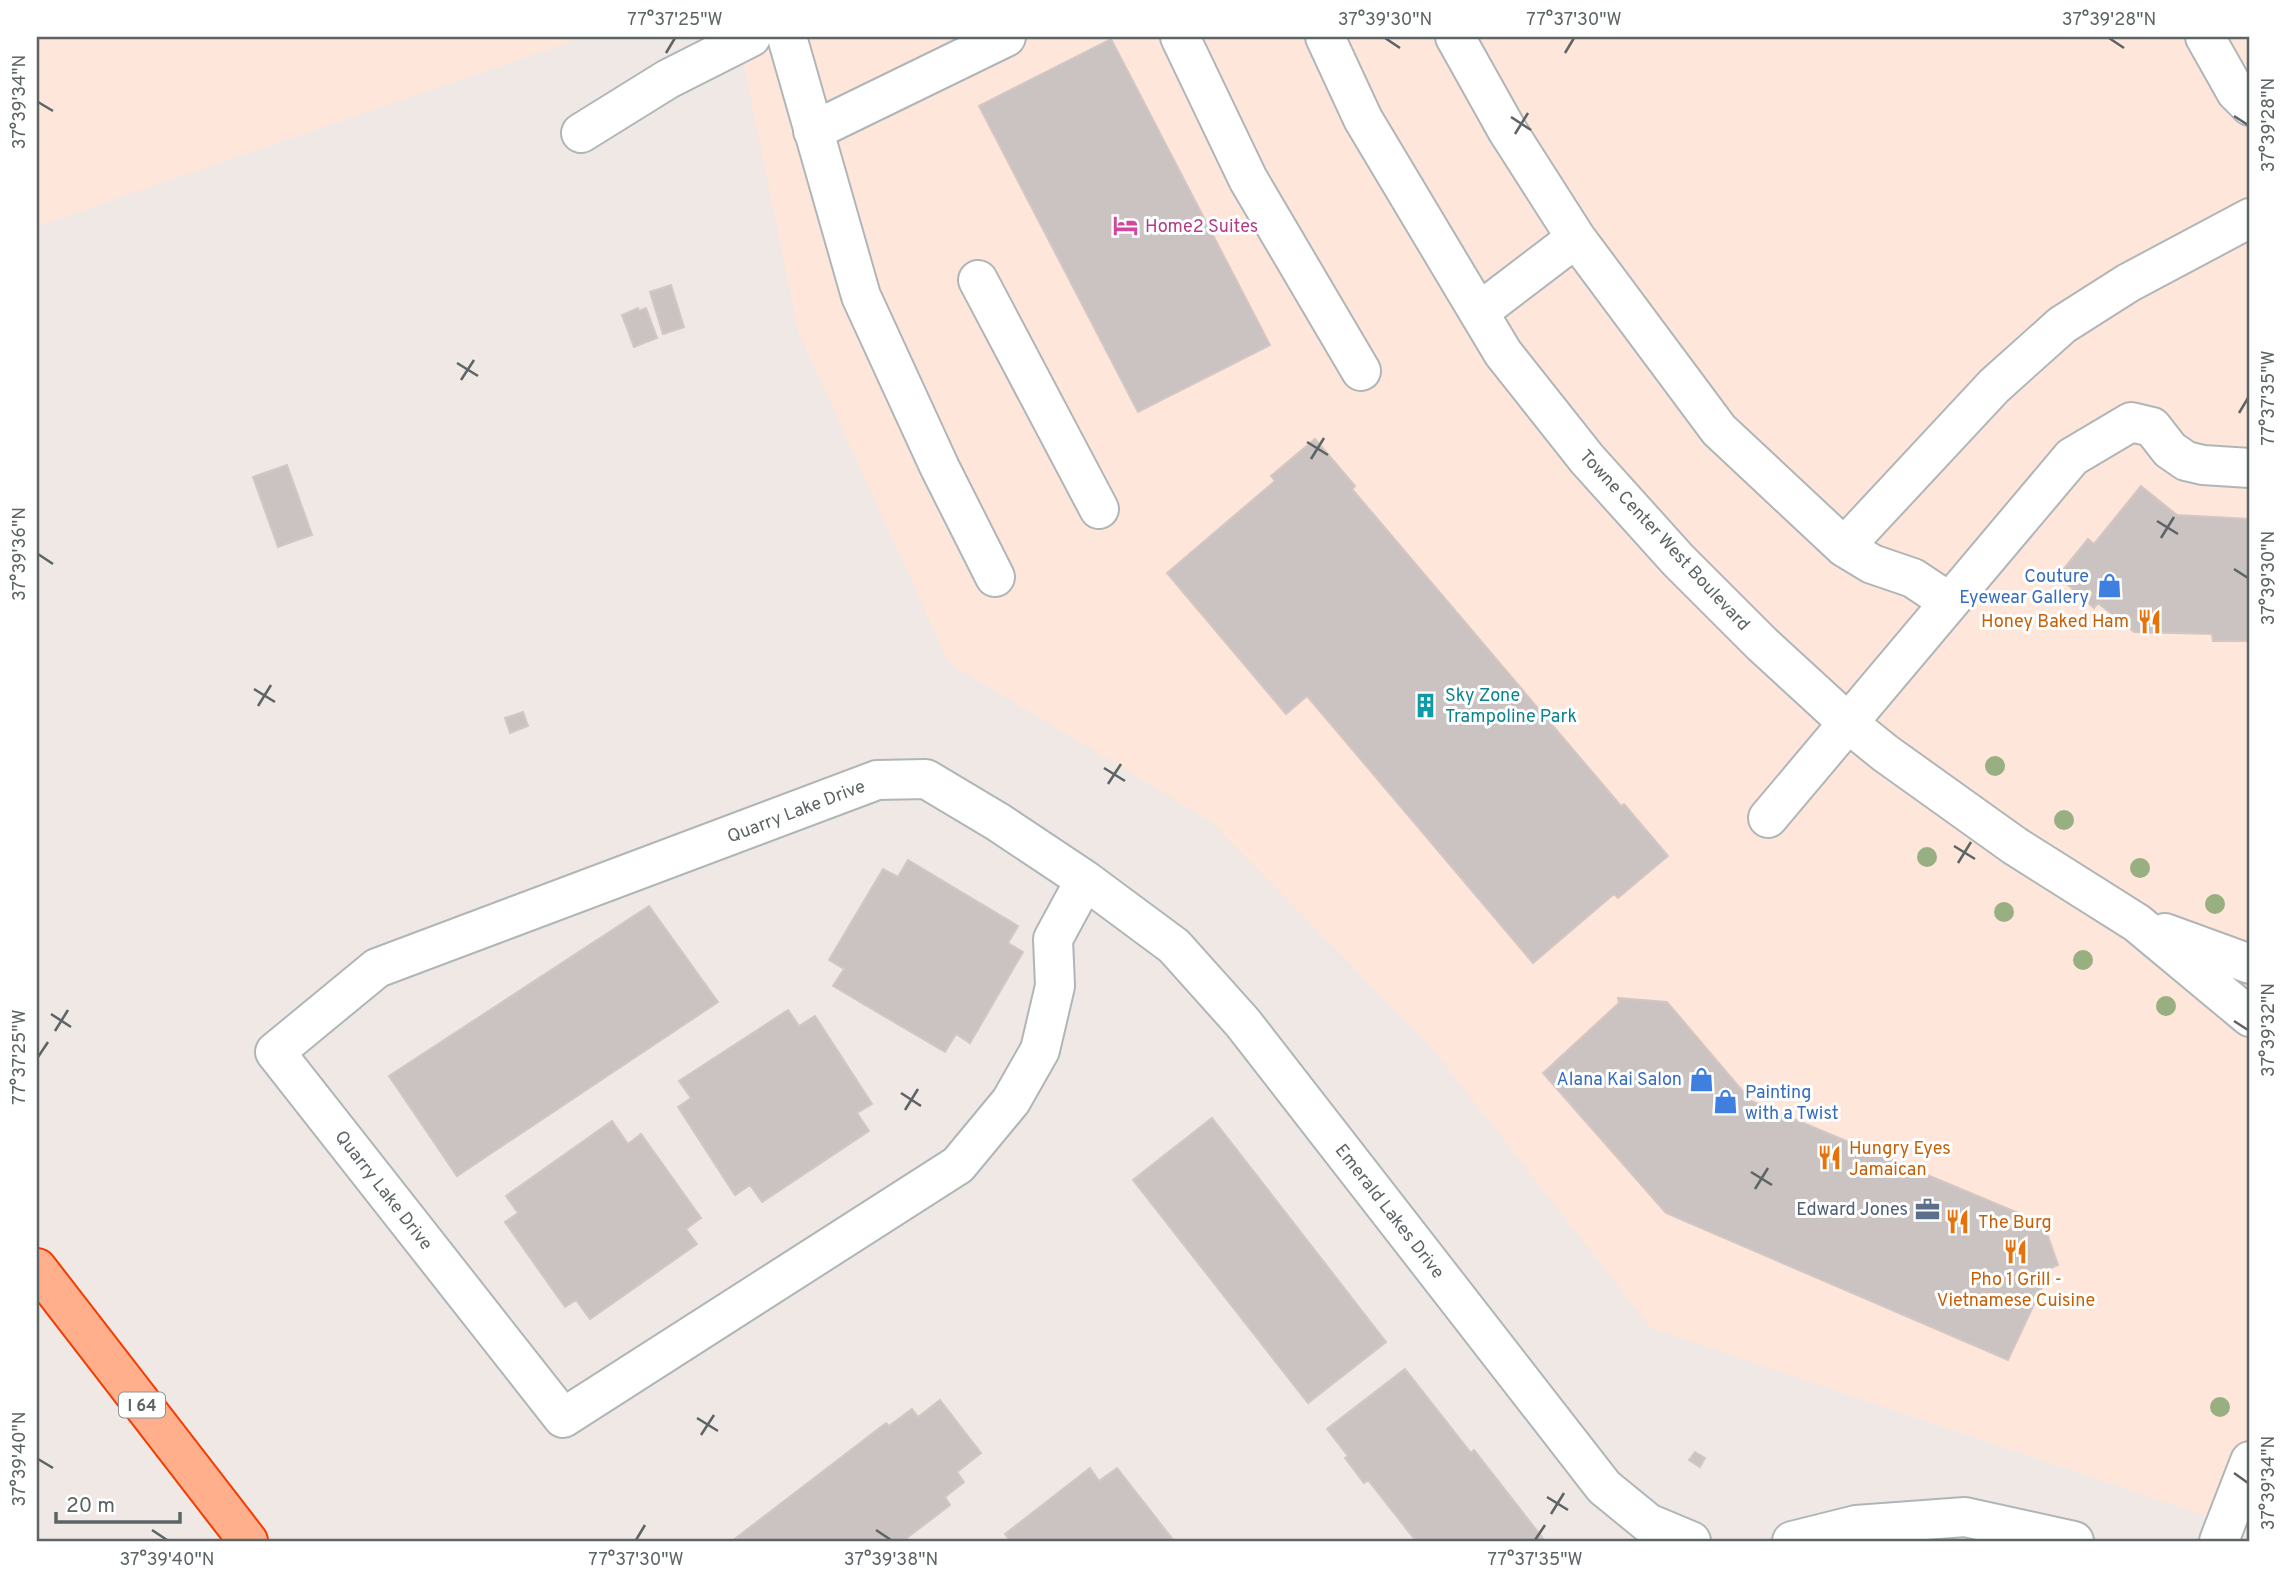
<svg xmlns="http://www.w3.org/2000/svg" width="2287" height="1578" viewBox="0 0 2287 1578" font-family="Overpass,sans-serif">
<rect width="100%" height="100%" fill="#efe8e4"/>
<path fill="#ffe6da" d="M37,37H584L37,226Z
M781,37H2250V1531L1651,1328L1433,1049L1212,822L949,663L798,331L741,50Z"/>
<path fill="#cac3c2" stroke="#d4c7c3" stroke-width="2" d="M1111,39L1270,345L1138,412L979,106Z
M671,285L684,327L663,334L650,292Z
M638,308L639,311L646,308L657,338L634,347L622,315Z
M1315,439L1355,486L1352,489L1621,806L1624,804L1668,856L1618,898L1614,894L1533,963L1307,696L1286,714L1167,573L1275,481L1271,476Z
M287,465L312,535L278,547L253,477Z
M2141,486L2177,515L2250,519V641H2213L2212,634L2134,632L2098,603L2094,608L2058,576L2088,539L2094,544Z
M523,712L528,726L510,733L505,718Z
M908,860L1018,926L1008,943L1023,952L970,1043L956,1034L945,1052L833,986L844,969L829,960L883,869L898,877Z
M649,906L718,1002L457,1176L389,1076Z
M1618,998L1667,1002L1751,1101L2035,1220L2042,1219L2058,1265L2051,1268L2008,1360L1666,1213L1543,1073L1619,1003Z
M788,1010L799,1026L815,1016L872,1104L857,1113L869,1131L762,1202L750,1185L735,1195L678,1107L691,1098L679,1081Z
M1212,1118L1386,1342L1308,1403L1133,1180Z
M612,1121L628,1144L641,1134L701,1218L686,1229L697,1244L590,1319L576,1300L565,1307L505,1222L518,1213L506,1196Z
M1405,1369L1471,1453L1474,1450L1545,1541H1416L1368,1480L1364,1483L1345,1458L1348,1456L1327,1429Z
M940,1400L981,1453L957,1472L964,1482L945,1497L950,1505L903,1541H732L886,1423L889,1426L912,1409L918,1417Z
M1695,1452L1705,1458L1700,1467L1689,1460Z
M1090,1468L1099,1481L1117,1468L1174,1541H1010L1005,1534Z"/>
<g fill="none" stroke-linecap="round" stroke-linejoin="round">
<defs>
<path id="minor" d="M787,37L861,296L940,468L995,577
M1180,37L1248,179L1361,371
M1325,37L1363,119L1503,353L1587,459L1678,560L1762,644L1848,723L1885,753L2015,846L2137,923L2250,1017
M1455,37L1507,130L1576,238
M2205,37L2236,92L2250,106
M813,131L1006,37
M581,133L668,79L751,37
M978,280L1099,509
M1479,312L1576,238L1719,430L1844,547L1994,386L2062,325L2128,283L2250,218
M1844,547L1872,564L1913,578L1949,602
M1768,818L2072,457L2131,422L2152,427L2170,450L2186,461L2203,465L2250,468
M1085,880L1053,939L1055,986L1040,1050L1011,1101L958,1165L563,1418L275,1052L377,968L877,780L926,779L998,822L1085,880L1174,946L1243,1023L1604,1487L1648,1523L1691,1541
M2165,933L2250,964
M1792,1541L1856,1525L1965,1517L2074,1541
M2219,1541L2250,1461"/>
<path id="highway" d="M37,1268L248,1541"/>
</defs>
<use href="#minor" stroke="#b0b6b7" stroke-width="42"/>
<use href="#highway" stroke="#f43c00" stroke-width="42"/>
<use href="#minor" stroke="#fff" stroke-width="38"/>
<use href="#highway" stroke="#ffaf8c" stroke-width="38"/>
</g>
<g fill="#98af82">
<circle cx="1995" cy="766" r="10"/>
<circle cx="2064" cy="820" r="10"/>
<circle cx="1927" cy="857" r="10"/>
<circle cx="2140" cy="868" r="10"/>
<circle cx="2215" cy="904" r="10"/>
<circle cx="2004" cy="912" r="10"/>
<circle cx="2083" cy="960" r="10"/>
<circle cx="2166" cy="1006" r="10"/>
<circle cx="2220" cy="1407" r="10"/>
</g>
<path fill="none" stroke="#5c6465" stroke-width="2.5" d="M1385,38L1400,48M2109,38L2124,48M666,53L675,38M1565,53L1574,38M38,102L53,111M2234,116L2248,125M1511,117L1531,130M1515,134L1528,113M457,363L478,376M461,380L474,360M2239,413L2248,398M1307,442L1328,455M1311,459L1324,438M2157,521L2178,534M2161,538L2174,517M38,554L53,564M2234,569L2248,578M254,689L275,702M258,706L271,685M1104,768L1125,781M1108,784L1121,764M1954,846L1975,859M1958,863L1971,842M51,1014L71,1027M2234,1021L2248,1030M55,1031L68,1010M38,1057L48,1042M901,1093L921,1106M905,1110L918,1089M1751,1172L1772,1185M1755,1189L1768,1168M697,1418L718,1431M701,1435L714,1415M38,1459L53,1468M2234,1473L2248,1483M1547,1497L1568,1510M1551,1514L1564,1493M152,1530L167,1540M876,1530L891,1540M636,1540L645,1525M1535,1540L1545,1525"/>
<defs>
<symbol id="hotel-bare" viewBox="-9 -9 18 18"><path d="M-6-4.5h1.5V1H6V5H4.5V3h-9V5H-6ZM-4 0a1.8 1.8 0 1 1 3.6 0ZM.5 0V-2.5h3Q6-2.5 6 0Z" fill="#d1479c" stroke="#fff" stroke-width="2.5" paint-order="stroke"/></symbol>
<symbol id="shop-bare" viewBox="-9 -9 18 18"><path d="M-5-2.5h2.3a2.7 3.5 0 0 1 5.4 0H5L5.5 6h-11ZM-1.5-2.5h3a1.5 2.3 0 0 0-3 0Z" fill="#3f7fe0" stroke="#fff" stroke-width="2.5" paint-order="stroke"/></symbol>
<symbol id="restaurant-bare" viewBox="-9 -9 18 18"><path d="M-5-6h1v4h1v-4h1v4h1v-4h1v5L-1.5 .5V6h-2V.5L-5-1ZM5-6V6H3V1.5H1.5Q1.5-4 5-6Z" fill="#e8710a" stroke="#fff" stroke-width="2.5" paint-order="stroke"/></symbol>
<symbol id="building-bare" viewBox="-9 -9 18 18"><path d="M-4-6H4V6H1V3H-1V6H-4ZM-2.5-4.3h1.7v1.8h-1.7ZM.8-4.3h1.7v1.8H.8ZM-2.5-1h1.7V.8h-1.7ZM.8-1h1.7V.8H.8Z" fill="#0f9aa8" stroke="#fff" stroke-width="2.5" paint-order="stroke"/></symbol>
<symbol id="office-bare" viewBox="-9 -9 18 18"><path d="M-6-3h4V-5.5h4V-3h4V5H-6ZM-1-4.5V-3h2v-1.5ZM-6 0V1H6V0Z" fill="#5c6f8a" stroke="#fff" stroke-width="2.5" paint-order="stroke"/></symbol>
</defs>
<g fill-rule="evenodd">
<use href="#hotel-bare" x="1108" y="208" width="35" height="35"/>
<use href="#shop-bare" x="2092" y="568" width="35" height="35"/>
<use href="#restaurant-bare" x="2132" y="604" width="35" height="35"/>
<use href="#building-bare" x="1408" y="688" width="35" height="35"/>
<use href="#shop-bare" x="1684" y="1062" width="35" height="35"/>
<use href="#shop-bare" x="1708" y="1084" width="35" height="35"/>
<use href="#restaurant-bare" x="1812" y="1140" width="35" height="35"/>
<use href="#office-bare" x="1910" y="1192" width="35" height="35"/>
<use href="#restaurant-bare" x="1940" y="1204" width="35" height="35"/>
<use href="#restaurant-bare" x="1998" y="1234" width="35" height="35"/>
</g>
<g text-anchor="middle" stroke-width="6" stroke-linejoin="round" paint-order="stroke">
<rect fill="#fff" stroke="#8d9293" stroke-width="2" x="119" y="1392.5" width="46" height="25" rx="5"/>
<g font-size="16" font-weight="bold" fill="#5c6465">
<text x="142" y="1411">I 64</text>
</g>
<g font-size="18" fill="#b23c85" stroke="#fff" text-anchor="start">
<text x="1145" y="232">Home2 Suites</text>
</g>
<g font-size="18" fill="#5c6465" stroke="#fff">
<text transform="translate(1665 540) rotate(47)" y="6">Towne Center West Boulevard</text>
<text transform="translate(796 811) rotate(-21)" y="6">Quarry Lake Drive</text>
<text transform="translate(384 1190) rotate(52)" y="6">Quarry Lake Drive</text>
<text transform="translate(1390 1211) rotate(52)" y="6">Emerald Lakes Drive</text>
</g>
<g font-size="18" fill="#366cbe" stroke="#fff" text-anchor="end">
<text x="2089" y="582">Couture<tspan x="2089" dy="21">Eyewear Gallery</tspan></text>
<text x="1682" y="1085">Alana Kai Salon</text>
<text x="1745" y="1098" text-anchor="start">Painting<tspan x="1745" dy="21">with a Twist</tspan></text>
</g>
<g font-size="18" fill="#c56008" stroke="#fff" text-anchor="start">
<text x="2129" y="627" text-anchor="end">Honey Baked Ham</text>
<text x="1849" y="1154">Hungry Eyes<tspan x="1849" dy="21">Jamaican</tspan></text>
<text x="1978" y="1228">The Burg</text>
<text x="2016" y="1285" text-anchor="middle">Pho 1 Grill -<tspan x="2016" dy="21">Vietnamese Cuisine</tspan></text>
</g>
<g font-size="18" fill="#0d838f" stroke="#fff" text-anchor="start">
<text x="1445" y="701">Sky Zone<tspan x="1445" dy="21">Trampoline Park</tspan></text>
</g>
<g font-size="18" fill="#4e5e75" stroke="#fff" text-anchor="end">
<text x="1908" y="1215">Edward Jones</text>
</g>
</g>
<rect width="2287" height="1578" fill="none" stroke="#ffffff" stroke-width="77"/>
<path d="M56 1512v10h124v-10" fill="none" stroke="#5c6465" stroke-width="3.5"/>
<text x="66" y="1512" font-size="21" fill="#5c6465" stroke="#ffffff" stroke-width="5" paint-order="stroke">20 m</text>
<rect x="38" y="38" width="2210" height="1502" fill="none" stroke="#5c6465" stroke-width="2.5"/>
<g font-size="18" text-anchor="middle" fill="#5c6465">
<text x="675" y="25">77°37'25"W</text>
<text x="1385" y="25">37°39'30"N</text>
<text x="1574" y="25">77°37'30"W</text>
<text x="2109" y="25">37°39'28"N</text>
<text transform="translate(19 102) rotate(-90)" y="6">37°39'34"N</text>
<text transform="translate(2268 125) rotate(-90)" y="6">37°39'28"N</text>
<text transform="translate(2268 398) rotate(-90)" y="6">77°37'35"W</text>
<text transform="translate(19 554) rotate(-90)" y="6">37°39'36"N</text>
<text transform="translate(2268 578) rotate(-90)" y="6">37°39'30"N</text>
<text transform="translate(2268 1030) rotate(-90)" y="6">37°39'32"N</text>
<text transform="translate(19 1057) rotate(-90)" y="6">77°37'25"W</text>
<text transform="translate(19 1459) rotate(-90)" y="6">37°39'40"N</text>
<text transform="translate(2268 1483) rotate(-90)" y="6">37°39'34"N</text>
<text x="167" y="1565">37°39'40"N</text>
<text x="636" y="1565">77°37'30"W</text>
<text x="891" y="1565">37°39'38"N</text>
<text x="1535" y="1565">77°37'35"W</text>
</g>
</svg>
